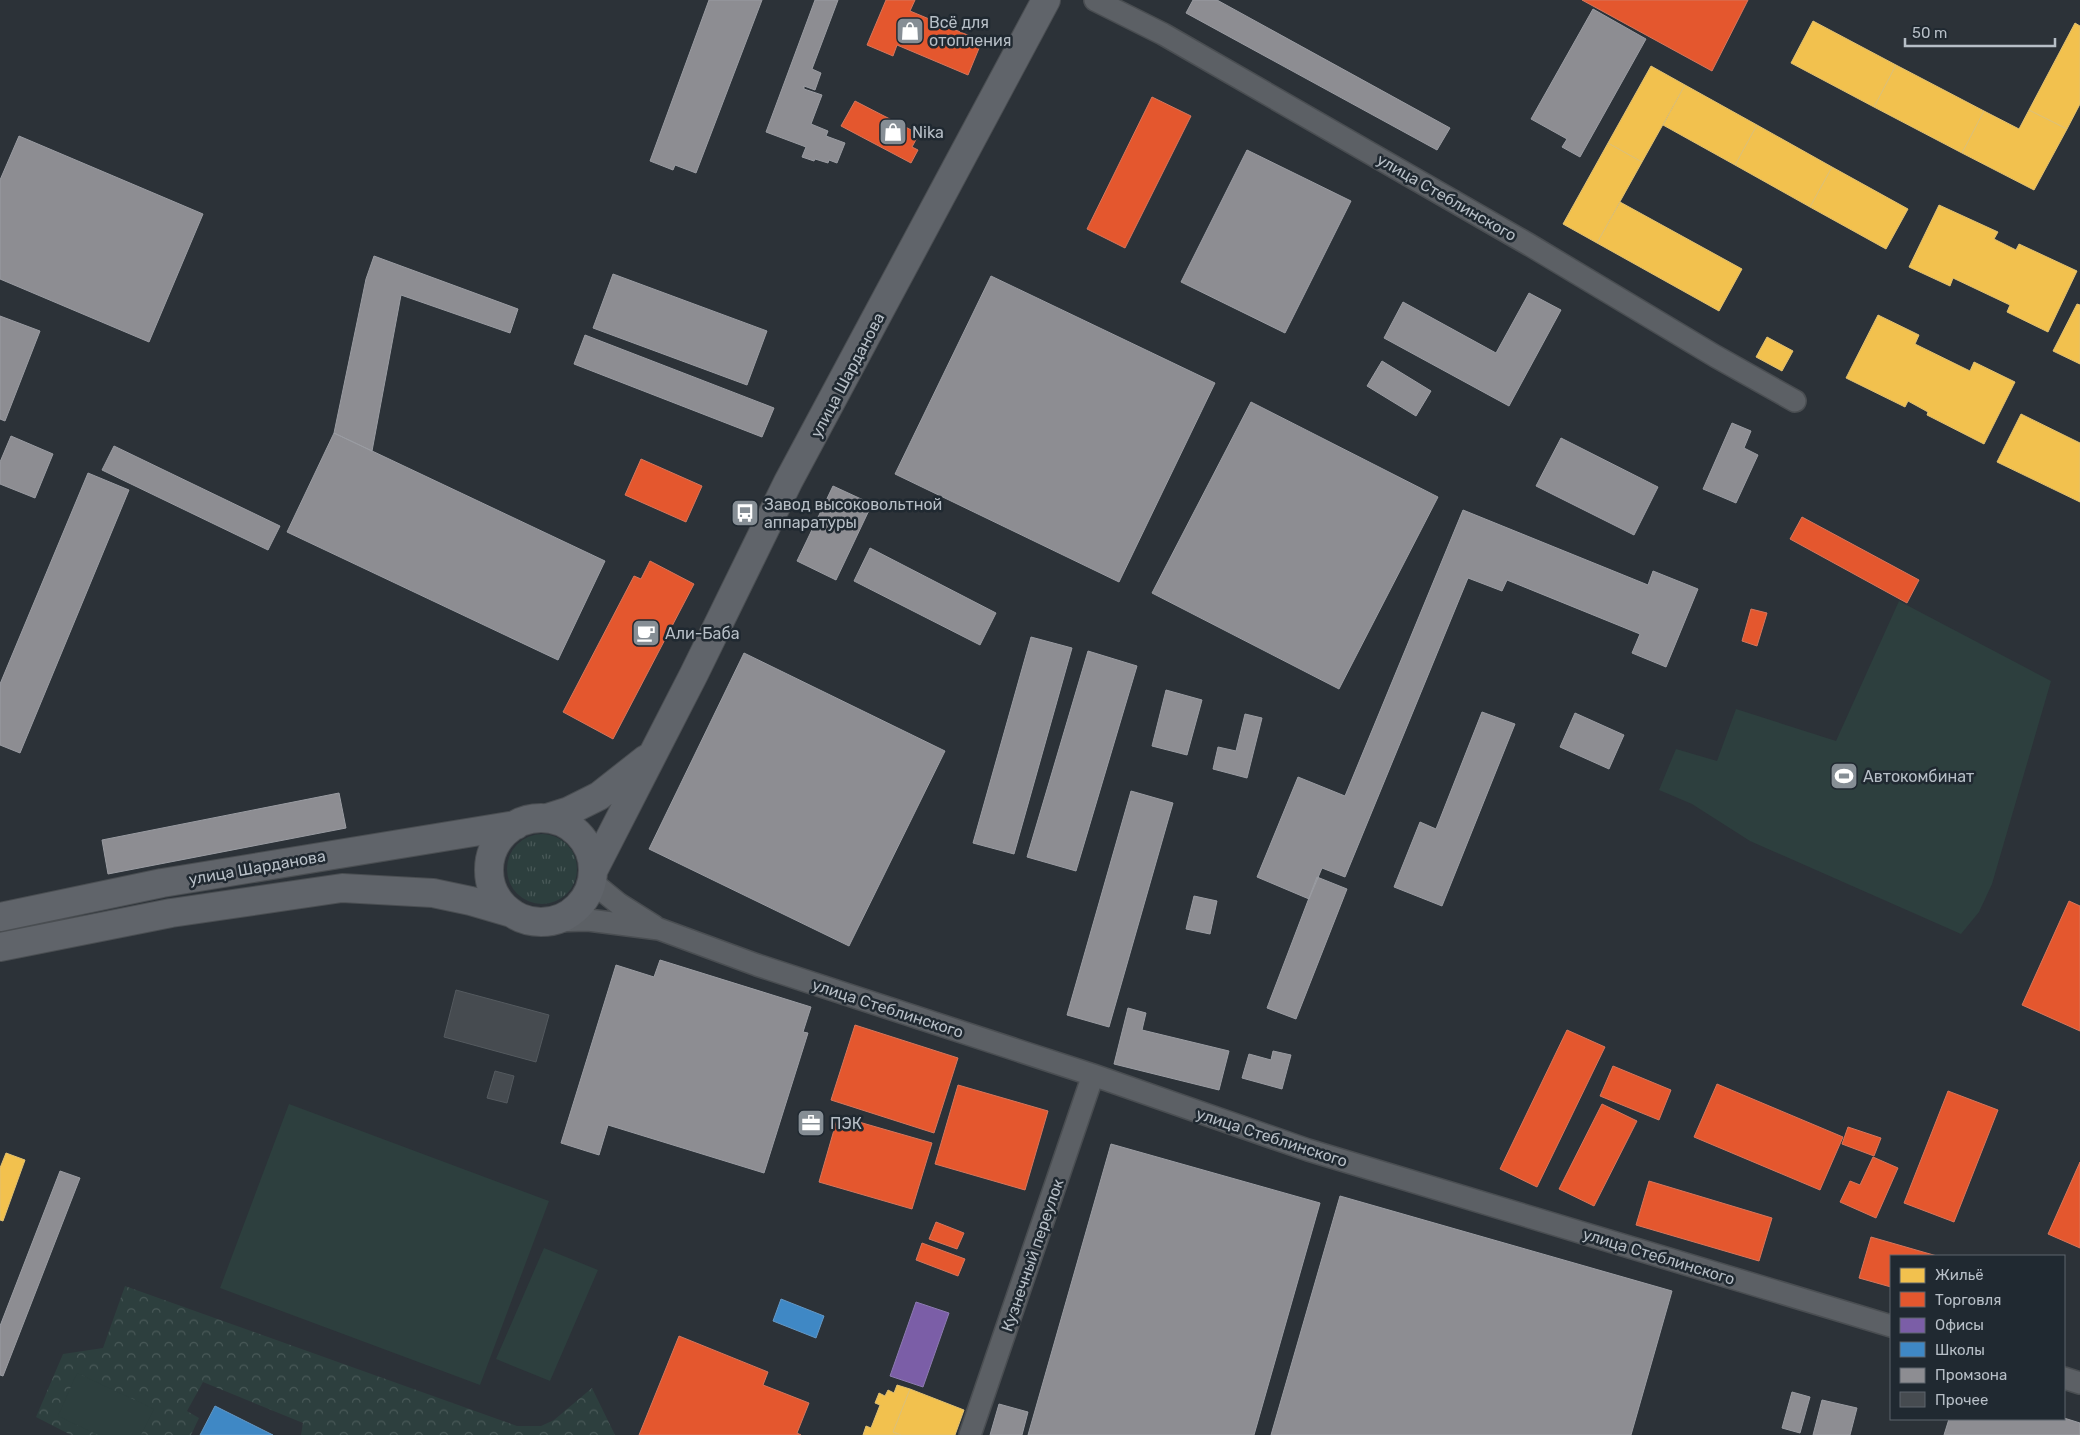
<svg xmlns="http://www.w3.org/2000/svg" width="2080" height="1435" viewBox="0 0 2080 1435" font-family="Rubik,sans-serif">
<defs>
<pattern id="grass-tufts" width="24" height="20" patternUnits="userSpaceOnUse" patternTransform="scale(1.25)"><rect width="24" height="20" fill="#2d3f3e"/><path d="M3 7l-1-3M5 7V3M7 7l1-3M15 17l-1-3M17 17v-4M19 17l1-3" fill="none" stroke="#495958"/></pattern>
<pattern id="park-crowns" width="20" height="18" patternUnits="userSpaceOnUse" patternTransform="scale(1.25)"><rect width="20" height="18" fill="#2d3f3e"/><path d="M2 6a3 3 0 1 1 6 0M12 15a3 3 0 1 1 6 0" fill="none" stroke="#495958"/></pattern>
</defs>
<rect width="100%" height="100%" fill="#2c3238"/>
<path fill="url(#grass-tufts)" d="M507 869a35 35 0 1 1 70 0a35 35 0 1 1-70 0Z"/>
<path fill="url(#park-crowns)" d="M125,1286L517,1426H541L554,1420L592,1388L615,1435H301L303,1423L203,1382L187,1411L199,1418L191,1435H71L36,1417L63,1354L103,1348Z"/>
<path fill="#2d3f3e" d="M1899,601L2051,681L1992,884L1979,912L1961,934L1750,841L1692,804L1659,790L1676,749L1717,761L1736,709L1836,741Z
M289,1104L549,1201L480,1385L220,1288Z
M544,1248L598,1270L550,1381L496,1359Z
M77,1373L154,1409L141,1435H98L58,1416Z"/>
<path fill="#f2c14e" stroke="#e0c072" d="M1813,21L1896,65L1874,107L1791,63Z
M2075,23L2080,26V104L2067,129L2029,110Z
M1896,65L1984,111L1962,153L1874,107Z
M1651,66L1685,85L1642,162L1608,143Z
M1685,85L1757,125L1735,165L1663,125Z
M2029,110L2067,129L2034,190L1962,153L1984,111L2019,129Z
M1757,125L1832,167L1810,207L1735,165Z
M1608,143L1642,162L1597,243L1563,224Z
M1832,167L1908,209L1886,249L1810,207Z
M1620,202L1742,269L1719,311L1597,243Z
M1939,205L1998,232L1994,239L2016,250L2019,244L2077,271L2048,332L2007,312L2010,305L1953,278L1950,286L1909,267Z
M2077,304L2080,305V364L2053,351Z
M1878,315L1919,335L1915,344L1970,371L1974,362L2015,382L1984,444L1927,415L1928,412L1908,401L1905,407L1846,378Z
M1767,337L1793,351L1782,371L1756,357Z
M2021,414L2080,443V502L1997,462Z
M6,1153L25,1160L3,1221L0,1220V1168Z
M897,1385L910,1389L893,1432L901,1435H863L866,1426L871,1428L880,1405L875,1403L879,1393L885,1396L888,1390L894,1393Z
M910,1389L964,1410L955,1435H901L893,1432Z"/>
<path fill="#e4572e" stroke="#d6765c" d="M886,0H915L910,11L982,41L968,75L897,45L893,56L867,45Z
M1582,0H1748L1712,71Z
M1152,97L1191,116L1125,248L1087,229Z
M855,101L919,134L912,147L918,150L911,163L841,126Z
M641,459L702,486L686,522L625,495Z
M1802,517L1919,580L1907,603L1790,539Z
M650,561L694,584L613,739L563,712L634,576L641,579Z
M1751,609L1767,613L1757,646L1742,641Z
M2069,901L2080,906V1031L2022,1005Z
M855,1025L958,1058L934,1133L831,1100Z
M1567,1030L1605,1047L1537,1187L1500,1169Z
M1613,1066L1671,1090L1659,1120L1600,1096Z
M1717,1084L1843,1137L1820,1190L1694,1137Z
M958,1085L1048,1111L1025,1190L935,1164Z
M1948,1091L1998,1110L1954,1222L1904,1203Z
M1602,1104L1637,1121L1594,1206L1559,1189Z
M838,1116L932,1143L912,1209L819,1182Z
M1848,1127L1881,1138L1874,1156L1842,1144Z
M1873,1157L1898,1168L1876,1218L1840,1202L1850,1181L1860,1185Z
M2080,1162V1248L2048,1234Z
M1649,1181L1772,1218L1759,1261L1636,1225Z
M936,1222L964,1233L957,1249L929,1239Z
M1871,1237L1937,1256H1891V1287L1859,1278Z
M922,1243L965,1259L958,1276L916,1260Z
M679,1336L768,1372L763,1385L809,1403L797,1433L801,1435H639Z"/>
<path fill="#7b5ea7" stroke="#8d7bb1" d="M916,1302L949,1313L923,1387L890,1376Z"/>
<path fill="#3f88c5" stroke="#6398c6" d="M781,1299L824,1316L816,1338L773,1321Z
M215,1406L273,1435H200Z"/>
<path fill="#8d8d92" stroke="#9a9ca2" d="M709,0H762L696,173L675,165L673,170L650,161Z
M815,0H838L812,69L821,73L815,90L804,86V89L822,95L811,124L828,131L826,136L845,143L837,163L829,160L828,163L815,159L814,161L802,157L806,147L766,132Z
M1193,0H1217L1450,128L1437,150L1186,13Z
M1593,9L1646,39L1580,157L1562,147L1567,139L1531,119Z
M19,136L203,214L149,342L0,279V180Z
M1247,150L1351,201L1285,333L1181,282Z
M374,256L518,309L510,333L401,295L372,451L334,433L366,279Z
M613,274L767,331L747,385L593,328Z
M991,276L1215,383L1119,582L895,474Z
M1529,293L1561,310L1509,406L1384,338L1403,302L1496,353Z
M0,316L40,331L5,421L0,419Z
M585,335L774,408L762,437L574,364Z
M1382,361L1431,391L1416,416L1367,386Z
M1251,402L1438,497L1339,689L1152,593Z
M1732,423L1751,431L1744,448L1758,455L1736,503L1703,489Z
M334,433L605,561L558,660L287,532Z
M11,436L53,454L35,498L0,484V462Z
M1561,438L1658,487L1634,535L1536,486Z
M114,446L280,526L268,550L102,470Z
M88,473L129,490L20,753L0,745V684Z
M833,486L872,504L836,580L797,561Z
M1463,510L1648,585L1653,571L1698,589L1666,667L1632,653L1640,634L1507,580L1502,591L1468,578L1345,877L1322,868L1309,899L1257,877L1298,777L1345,796Z
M870,548L996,613L980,645L854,581Z
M1031,637L1072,648L1014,854L973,843Z
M1088,651L1137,666L1076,871L1027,857Z
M744,653L945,751L849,946L649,849Z
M1166,690L1202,700L1187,755L1152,746Z
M1482,712L1515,724L1442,906L1394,887L1420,822L1436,829Z
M1575,713L1624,735L1609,769L1560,747Z
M1245,714L1262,718L1247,778L1213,769L1218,747L1236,751Z
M1131,791L1173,803L1109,1027L1067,1015Z
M339,793L346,828L108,874L102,840Z
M1317,877L1347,889L1296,1019L1267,1008Z
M1194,896L1217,901L1210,934L1186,929Z
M660,960L811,1007L803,1032L808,1033L764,1173L608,1125L599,1155L561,1143L616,965L654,977Z
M1128,1008L1146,1013L1142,1030L1229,1051L1219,1090L1114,1064Z
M1273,1051L1291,1055L1282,1089L1242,1078L1249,1054L1271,1060Z
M1111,1144L1320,1203L1254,1435H1028Z
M60,1171L80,1178L3,1376L0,1375V1326Z
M1340,1196L1672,1291L1631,1435H1271Z
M1792,1392L1810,1397L1800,1433L1782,1428Z
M1822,1400L1857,1408L1850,1435H1813Z
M999,1404L1028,1412L1022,1435H990Z
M2064,1418L2080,1423V1435H1944L1949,1419Z"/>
<path fill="#464b50" stroke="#545a5f" d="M456,990L549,1015L536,1062L444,1037Z
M495,1071L514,1076L507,1103L487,1098Z"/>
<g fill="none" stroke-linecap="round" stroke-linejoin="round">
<defs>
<path id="street" d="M1095,0L1163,34L1528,244L1715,356L1795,401
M592,882L619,904L654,926
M550,921L588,920L659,929L757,965L1093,1075L1308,1150L1891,1326
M2064,1378L2080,1383
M970,1435L1093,1075"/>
<path id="secondary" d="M547,818L569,811L599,796L646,759
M489 870a52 52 0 1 1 104 0a52 52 0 1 1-104 0Z
M593,871L694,674L788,482L1046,0
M0,917L162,883L516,825
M0,947L171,913L342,888L433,893L471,901L512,913"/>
</defs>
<use href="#street" stroke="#4a4e52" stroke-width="24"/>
<use href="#secondary" stroke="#4a4e52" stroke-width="30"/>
<use href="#street" stroke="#5c6065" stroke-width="21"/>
<use href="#secondary" stroke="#60646a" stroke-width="28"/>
</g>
<defs>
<symbol id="shop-square" viewBox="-11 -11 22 22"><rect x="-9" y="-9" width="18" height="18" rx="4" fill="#868e95" stroke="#202931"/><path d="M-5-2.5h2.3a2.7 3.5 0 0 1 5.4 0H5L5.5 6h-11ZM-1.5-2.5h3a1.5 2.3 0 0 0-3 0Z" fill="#fff"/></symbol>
<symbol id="bus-square" viewBox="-11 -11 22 22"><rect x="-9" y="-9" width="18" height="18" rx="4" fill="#868e95" stroke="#202931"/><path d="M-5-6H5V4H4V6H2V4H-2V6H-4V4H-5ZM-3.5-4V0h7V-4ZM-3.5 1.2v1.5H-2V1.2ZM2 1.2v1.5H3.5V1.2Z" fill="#fff"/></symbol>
<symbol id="cafe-square" viewBox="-11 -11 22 22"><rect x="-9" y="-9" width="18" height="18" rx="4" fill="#868e95" stroke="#202931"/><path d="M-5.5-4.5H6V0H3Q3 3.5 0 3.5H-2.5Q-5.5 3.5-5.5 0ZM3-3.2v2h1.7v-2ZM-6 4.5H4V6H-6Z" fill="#fff"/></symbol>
<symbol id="stadium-square" viewBox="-11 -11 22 22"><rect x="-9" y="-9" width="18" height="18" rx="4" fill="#868e95" stroke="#202931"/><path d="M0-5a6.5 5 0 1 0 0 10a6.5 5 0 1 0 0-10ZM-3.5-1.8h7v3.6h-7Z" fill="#fff"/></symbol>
<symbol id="office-square" viewBox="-11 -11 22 22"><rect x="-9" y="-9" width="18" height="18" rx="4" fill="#868e95" stroke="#202931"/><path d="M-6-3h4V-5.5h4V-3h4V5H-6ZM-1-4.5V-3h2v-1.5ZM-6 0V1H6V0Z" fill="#fff"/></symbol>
</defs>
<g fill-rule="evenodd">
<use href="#shop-square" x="894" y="15" width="32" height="32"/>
<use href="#shop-square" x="877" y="116" width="32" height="32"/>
<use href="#bus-square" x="729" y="497" width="32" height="32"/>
<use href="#cafe-square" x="630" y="617" width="32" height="32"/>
<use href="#stadium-square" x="1828" y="760" width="32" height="32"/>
<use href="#office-square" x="795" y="1107" width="32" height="32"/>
</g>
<g text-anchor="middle" stroke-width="5" stroke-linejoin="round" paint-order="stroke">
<g font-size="16" fill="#b7bfc7" stroke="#202931" text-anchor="start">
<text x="929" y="28">Всё для<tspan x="929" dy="18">отопления</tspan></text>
<text x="912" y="138">Nika</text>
<text x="764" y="510">Завод высоковольтной<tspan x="764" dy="18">аппаратуры</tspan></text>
<text x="665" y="639">Али-Баба</text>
<text x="1863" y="782">Автокомбинат</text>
<text x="830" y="1129">ПЭК</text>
</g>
<g font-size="16" fill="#b7bfc7" stroke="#202931">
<text transform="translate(1447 197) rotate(30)" y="6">улица Стеблинского</text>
<text transform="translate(847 375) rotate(-62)" y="6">улица Шарданова</text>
<text transform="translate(257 867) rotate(-10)" y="6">улица Шарданова</text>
<text transform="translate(888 1008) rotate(18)" y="6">улица Стеблинского</text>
<text transform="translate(1272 1137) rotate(18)" y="6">улица Стеблинского</text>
<text transform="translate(1032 1255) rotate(-71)" y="6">Кузнечный переулок</text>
<text transform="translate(1659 1256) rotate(17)" y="6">улица Стеблинского</text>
</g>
</g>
<rect x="1890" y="1255" width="175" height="165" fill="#202931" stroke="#5c656d"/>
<rect x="1900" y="1268" width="25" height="15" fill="#f2c14e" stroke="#5c656d"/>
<text x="1935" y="1280" font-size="15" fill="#b7bfc7">Жильё</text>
<rect x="1900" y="1292" width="25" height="15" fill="#e4572e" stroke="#5c656d"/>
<text x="1935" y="1305" font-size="15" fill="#b7bfc7">Торговля</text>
<rect x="1900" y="1318" width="25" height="15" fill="#7b5ea7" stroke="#5c656d"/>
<text x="1935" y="1330" font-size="15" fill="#b7bfc7">Офисы</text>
<rect x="1900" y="1342" width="25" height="15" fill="#3f88c5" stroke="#5c656d"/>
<text x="1935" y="1355" font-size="15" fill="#b7bfc7">Школы</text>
<rect x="1900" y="1368" width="25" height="15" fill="#8d8d92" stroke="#5c656d"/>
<text x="1935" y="1380" font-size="15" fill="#b7bfc7">Промзона</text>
<rect x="1900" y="1392" width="25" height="15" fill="#464b50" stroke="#5c656d"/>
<text x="1935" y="1405" font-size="15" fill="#b7bfc7">Прочее</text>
<path d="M1905 38v8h150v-8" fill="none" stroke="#b7bfc7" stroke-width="2.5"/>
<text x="1912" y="38" font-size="15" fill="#b7bfc7" stroke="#202931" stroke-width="4" paint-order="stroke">50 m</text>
</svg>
